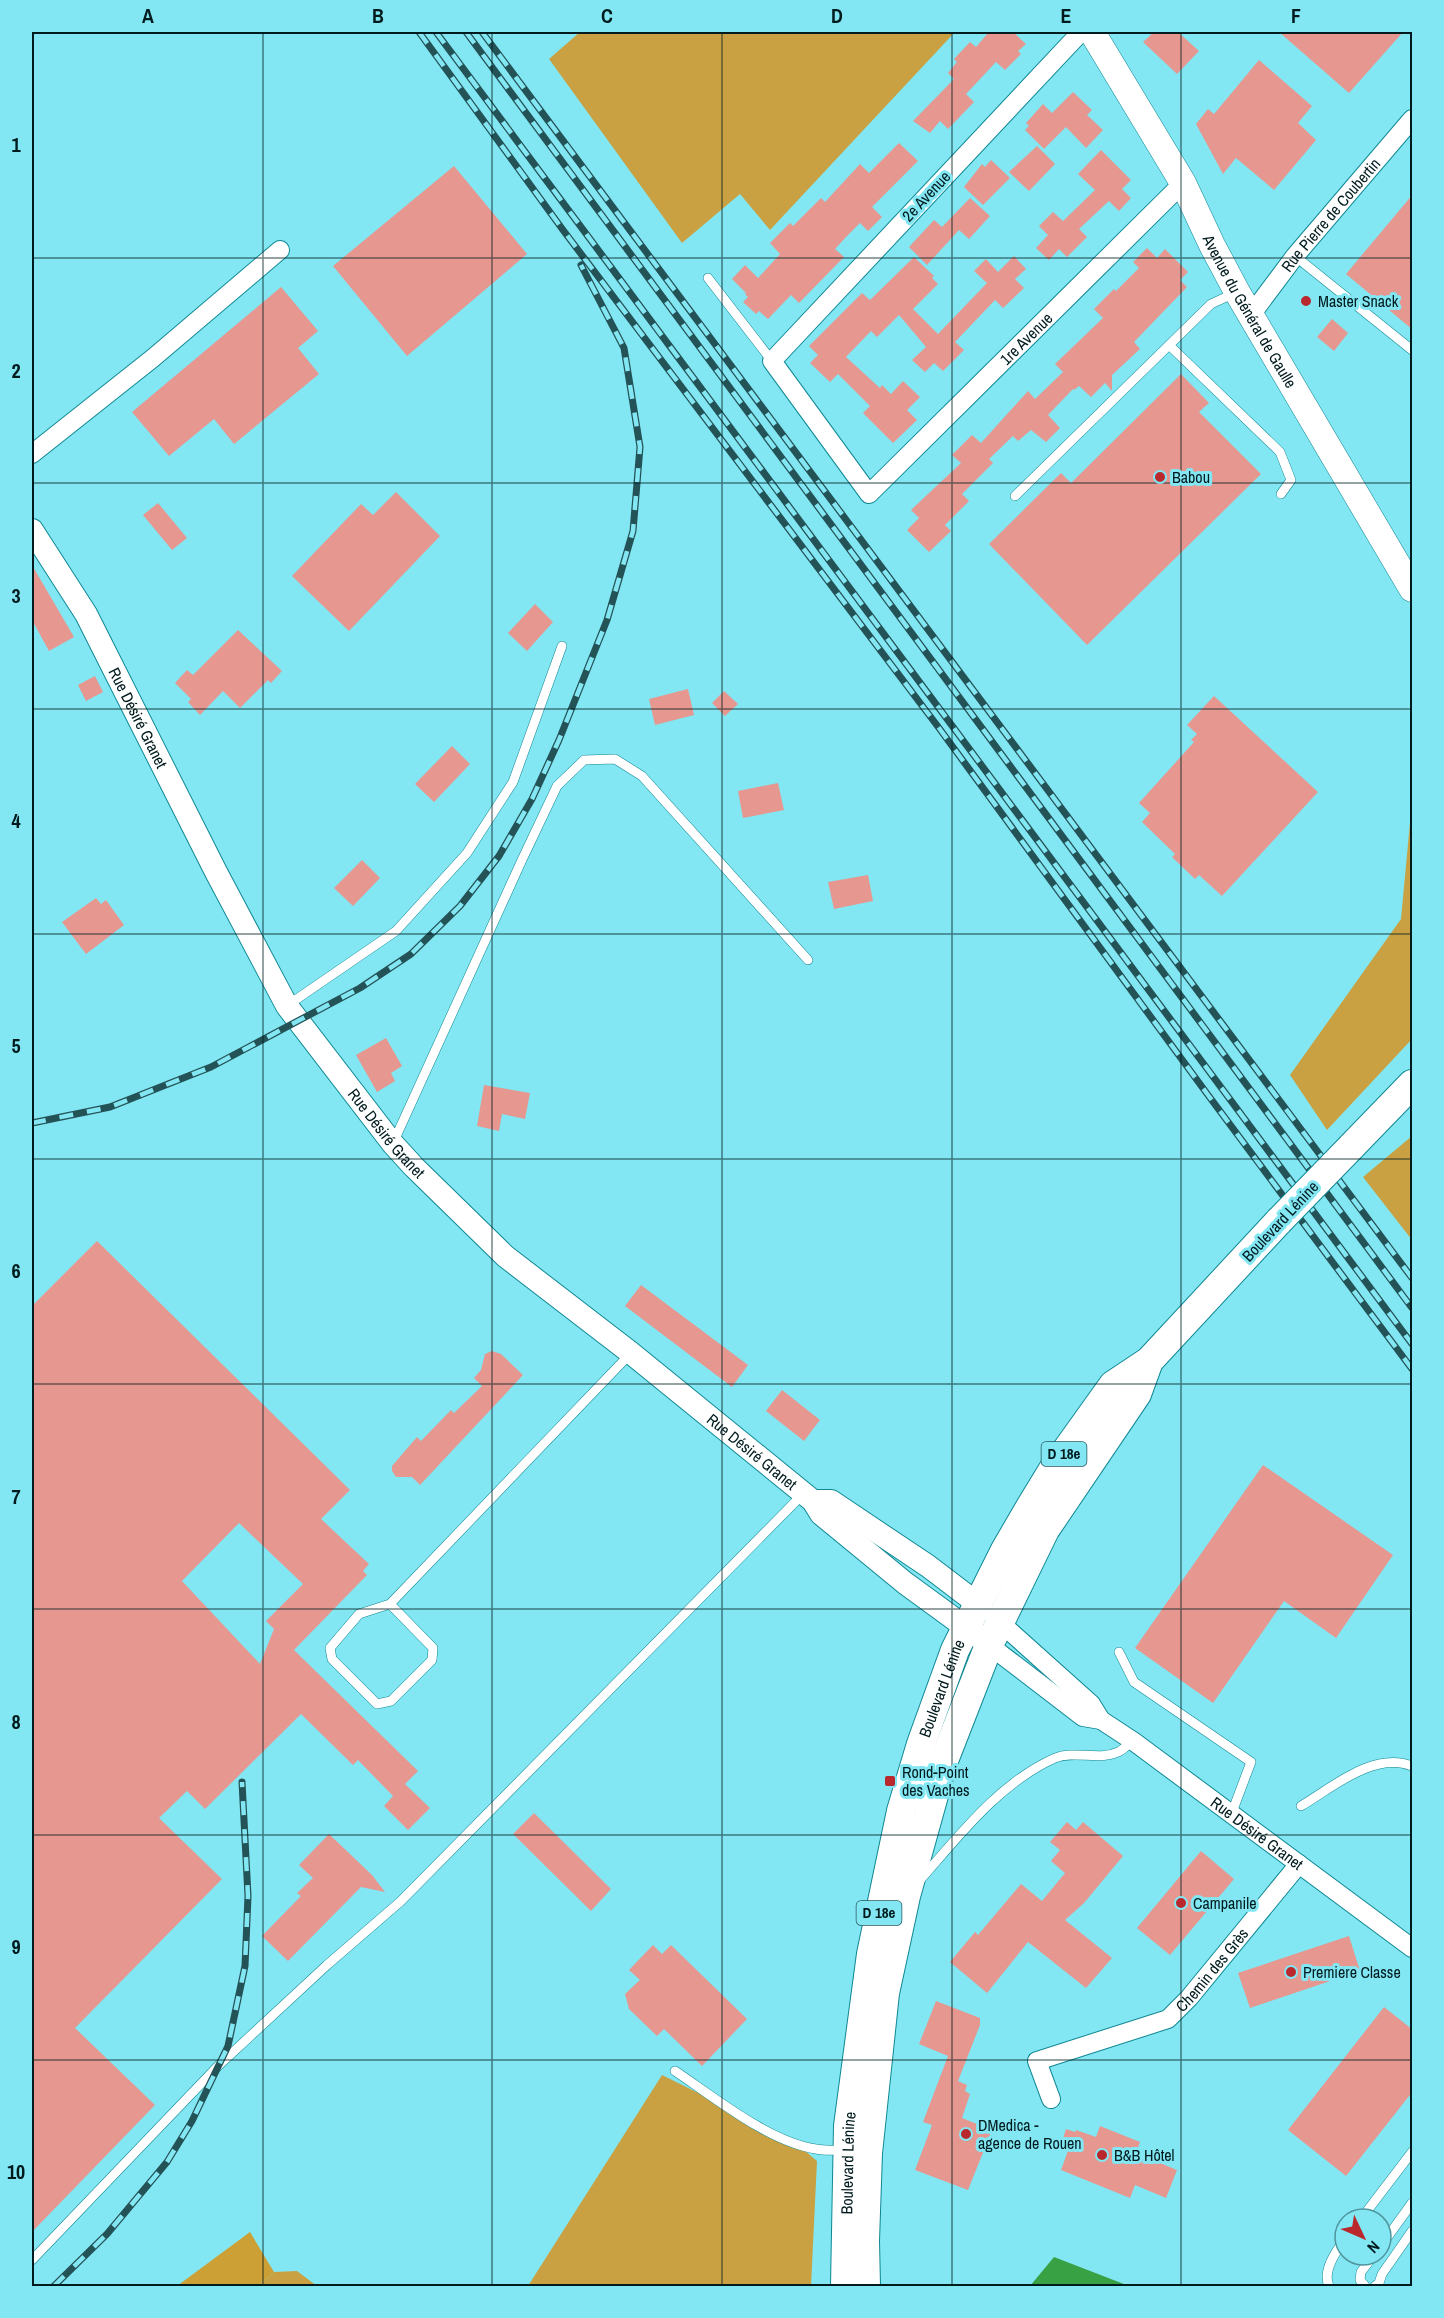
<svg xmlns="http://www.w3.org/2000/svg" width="1444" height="2318" viewBox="0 0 1444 2318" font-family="'Archivo Narrow',sans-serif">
<rect width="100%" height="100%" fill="#83e7f3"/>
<path fill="#c9a143" d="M580,32H955L770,230L740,194L682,243L549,59Z
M1412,801V1039L1327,1130L1290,1075L1401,919Z
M1412,1136V1240L1363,1177Z
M662,2075L791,2139L817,2161L811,2286H528Z
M297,2271L317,2286H258L274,2272Z"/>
<path fill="#cda036" d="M250,2232L274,2272L258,2286H177Z"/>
<path fill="#38a144" d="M1054,2257L1129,2286H1030Z"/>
<path fill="#e59790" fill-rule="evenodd" d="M989,32H1013L1026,44L1018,51L1021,54L1005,70L996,62L966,94L974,102L948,129L940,121L930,133L913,121L954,79L948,73L957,62L954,59L970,42L976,47Z
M1154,32H1178L1199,51L1177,74L1143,42Z
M1279,32H1403L1349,93Z
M1259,60L1312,106L1298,123L1316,140L1274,190L1236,158L1223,174L1196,124L1208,109L1214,114Z
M1073,92L1092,110L1087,115L1103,130L1086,148L1066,127L1044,149L1025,130L1029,126L1026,123L1043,104L1052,113Z
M899,143L918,161L872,207L882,217L868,231L860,223L848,235L835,249L844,257L799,303L791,295L768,319L759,311L756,314L743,302L748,297L745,294L746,293L732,279L745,265L758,278L780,254L770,243L790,223L793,226L821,198L825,202L860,164L869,173Z
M1037,146L1055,164L1029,191L1009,172Z
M1101,150L1131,180L1122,189L1131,198L1119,211L1109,201L1079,229L1087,237L1067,257L1059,249L1049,260L1036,248L1048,235L1039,226L1053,212L1063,221L1095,190L1078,174Z
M991,160L1010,178L983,205L964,187L982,164L985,167Z
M454,166L527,254L407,356L333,266Z
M1413,194V330L1346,274Z
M970,198L990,216L969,239L959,230L927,265L909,247L934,220L942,227Z
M1147,248L1157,258L1165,249L1188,272L1180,280L1187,287L1134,342L1140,349L1112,375V391L1105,383L1091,397L1079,386L1074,390L1073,389L1048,415L1060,428L1046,442L1031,430L1018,441L1013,436L989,459L993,463L962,494L969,501L945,525L951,531L929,552L907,530L919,518L911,510L961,463L952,455L972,435L981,443L1028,391L1035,399L1063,372L1055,364L1103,318L1094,309L1114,289L1116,291L1139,268L1133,262Z
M1014,256L1026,269L1015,279L1024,288L1003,308L995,300L955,342L964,350L943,371L934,363L925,372L912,360L926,347L899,315L877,337L871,331L846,357L880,388L882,385L891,394L903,381L920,397L907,410L917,420L893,443L863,413L870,406L838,374L830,382L810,363L818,355L809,346L862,293L870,300L914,257L934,276L932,278L938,284L913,309L938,334L987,283L974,271L986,259L998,272Z
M281,287L318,331L298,348L319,374L234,444L214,419L169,456L132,412Z
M1332,319L1348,333L1334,351L1317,337Z
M1181,374L1209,403L1199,412L1261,474L1087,645L989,544L1061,473L1071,483Z
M396,492L440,536L349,631L292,576L361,504L373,515Z
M158,503L187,538L172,550L143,515Z
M32,565L74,637L49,651L32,620Z
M535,604L553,622L527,651L508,633Z
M238,630L282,671L271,683L268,680L240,708L223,691L200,715L188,702L191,699L175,683L187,670L193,675Z
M95,676L103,692L86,701L78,685Z
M688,689L694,715L655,725L649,699Z
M724,691L738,704L725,716L712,703Z
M1214,696L1318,792L1222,896L1199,875L1195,879L1172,857L1175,854L1142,822L1150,813L1139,803L1194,742L1191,740L1197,734L1187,725Z
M452,746L470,764L434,802L415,784Z
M778,783L784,810L743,818L738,791Z
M362,860L380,878L353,906L334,888Z
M868,875L873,901L834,909L828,882Z
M96,898L101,904L106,900L124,925L86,954L62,922Z
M386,1038L402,1066L391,1073L395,1081L377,1092L356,1055Z
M484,1085L530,1093L525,1119L502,1114L499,1131L477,1126Z
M97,1241L350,1490L321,1519L369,1564L363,1571L367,1575L294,1650L418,1771L405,1784L430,1808L408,1830L384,1806L393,1796L358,1760L353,1765L301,1714L205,1809L187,1791L159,1818L222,1879L75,2028L155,2105L32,2232V1306ZM239,1523L303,1584L266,1621L274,1629L260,1664L182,1581Z
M641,1285L748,1365L732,1387L625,1306Z
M492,1351L501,1354L523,1375L420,1485L412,1477H396L392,1471V1466L417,1437L421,1441L451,1410L454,1413L482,1386L474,1378L481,1370L485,1354Z
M782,1390L820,1420L804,1441L766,1411Z
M1263,1465L1393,1555L1336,1638L1284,1601L1213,1703L1135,1648Z
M534,1813L611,1889L591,1911L513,1834Z
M1067,1822L1076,1830L1083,1822L1123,1856L1084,1903L1065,1920L1112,1958L1086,1988L1028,1942L987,1993L950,1962L975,1932L978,1935L1021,1884L1042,1901L1065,1873L1051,1861L1060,1850L1050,1842Z
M329,1834L372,1875L385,1892L361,1887L288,1961L262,1936L301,1896L297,1893L313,1878L299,1865Z
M1201,1851L1234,1879L1170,1955L1137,1928Z
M1349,1936L1360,1971L1250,2008L1238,1973Z
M653,1945L662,1954L671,1945L747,2019L702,2066L664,2029L657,2036L629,2009L625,1994L640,1980L629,1970Z
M936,2001L980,2018V2025L958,2081L967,2085L965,2091L970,2094L962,2118L992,2130L968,2190L915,2170L932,2125L923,2122L948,2056L919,2044Z
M1384,2007L1413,2030V2091L1346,2176L1288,2130Z
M1100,2126L1140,2142L1136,2153L1177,2170L1166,2198L1135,2185L1130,2198L1061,2170L1069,2148L1061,2145L1066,2129L1075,2132L1076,2130L1096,2137Z"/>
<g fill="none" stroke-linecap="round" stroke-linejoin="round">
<defs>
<path id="service" d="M1295,256L1412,350
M708,278L772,361
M1169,345L1280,452L1291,480L1281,494
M1015,496L1211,304L1235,293
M288,1005L396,931L467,853L513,782L562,646
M394,1141L521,862L557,786L584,760L615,759L642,776L808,960
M390,1604L433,1648L432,1660L391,1701L377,1704L332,1659L330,1648L359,1614L390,1604L631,1353
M1119,1652L1134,1682L1251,1762L1231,1815
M1301,1806C1333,1787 1374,1751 1412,1766
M920,1880C959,1836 999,1783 1055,1758C1074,1750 1099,1761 1118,1752C1123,1750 1128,1744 1133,1741
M675,2071C714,2097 769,2142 816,2149C825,2151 834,2150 843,2150
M1361,2219L1412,2152
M1381,2246L1412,2203
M32,2260L218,2066L327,1965L401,1901L803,1494
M1329,2286C1322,2271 1336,2251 1345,2239
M1365,2286L1360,2280L1361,2272L1374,2255
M1375,2286L1379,2283L1382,2274L1412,2231"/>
<g id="minor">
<path id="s1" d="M1081,32L772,361L869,494L1183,183"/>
<path id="s2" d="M1251,315L1295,256L1412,119"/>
<path d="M32,454L153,358L280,250"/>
<path id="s3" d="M994,1617L1091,1704L1101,1720L1133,1741L1412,1948"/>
<path d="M989,1645L1083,1717L1101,1720"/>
<path id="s4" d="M1051,2099L1037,2061L1168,2019L1189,1998L1299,1864"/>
</g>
<g id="tertiary">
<path id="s5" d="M32,530L86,614L216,872L287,1006L393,1144L414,1167L505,1256L631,1353L813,1501L821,1514L905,1583L979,1637"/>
<path d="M813,1501H831L928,1566L978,1604"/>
</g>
<g id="secondary">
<path id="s6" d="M1092,32L1183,183L1212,245L1237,292L1412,589"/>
</g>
<g id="primary">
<path d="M1351,1147L1412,1084"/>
<path id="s7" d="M845,2286L848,2126L871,1954L901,1811L921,1744L955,1650L1005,1550L1030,1507L1055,1466L1113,1385L1149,1361L1279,1221"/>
<path d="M866,2286L865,2241L868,2153L885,1993L906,1896L943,1763L989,1645L1045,1530L1137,1394L1149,1361"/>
</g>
</defs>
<use href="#service" stroke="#0f8893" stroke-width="10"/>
<use href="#minor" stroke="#0f8893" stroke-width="20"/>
<use href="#tertiary" stroke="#0f8893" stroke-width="24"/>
<use href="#secondary" stroke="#0f8893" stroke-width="27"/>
<use href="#primary" stroke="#0f8893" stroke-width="30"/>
<use href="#service" stroke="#fff" stroke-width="9"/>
<use href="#minor" stroke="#fff" stroke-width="18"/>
<use href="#tertiary" stroke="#fff" stroke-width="22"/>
<use href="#secondary" stroke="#fff" stroke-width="26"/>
<use href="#primary" stroke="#fff" stroke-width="28"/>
<defs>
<path id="rail" d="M419,32L563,230L939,728L1208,1095L1412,1369
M436,32L1412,1344
M466,32L1412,1308
M482,32L1412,1278
M32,1123L110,1107L211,1067L360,988L411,954L460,906L499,856L532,799L559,740L607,620L633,531L640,447L624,348L581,265
M54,2286L107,2234L167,2162L192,2121L228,2046L245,1966L248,1896L242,1782"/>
</defs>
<use href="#rail" stroke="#235257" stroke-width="7"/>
<use href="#rail" stroke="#83e7f3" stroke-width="4.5" stroke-dasharray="14" stroke-linecap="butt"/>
<defs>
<path id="primary-bridge" d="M1279,1221L1351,1147"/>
</defs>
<use href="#primary-bridge" stroke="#0f8893" stroke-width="30" stroke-linecap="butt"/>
<use href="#primary-bridge" stroke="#fff" stroke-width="28"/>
</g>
<path fill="none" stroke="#001b1e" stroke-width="1.5" stroke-opacity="0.55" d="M263,32V2286M492,32V2286M722,32V2286M952,32V2286M1181,32V2286M32,258H1412M32,483H1412M32,709H1412M32,934H1412M32,1159H1412M32,1384H1412M32,1609H1412M32,1835H1412M32,2060H1412"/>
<g fill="#b8282c" stroke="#83e7f3" stroke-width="2">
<circle cx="1306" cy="301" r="6"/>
<circle cx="1160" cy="477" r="6"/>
<rect x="884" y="1775" width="12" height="12" rx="3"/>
<circle cx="1181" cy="1903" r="6"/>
<circle cx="1291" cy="1972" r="6"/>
<circle cx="966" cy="2134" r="6"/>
<circle cx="1102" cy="2155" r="6"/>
</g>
<g text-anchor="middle" stroke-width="6" stroke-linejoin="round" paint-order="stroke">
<g fill="#83e7f3" stroke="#27585e" stroke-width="1.5">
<rect x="1041.5" y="1442" width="45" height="24" rx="4.5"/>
<rect x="856.5" y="1901" width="45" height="24" rx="4.5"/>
</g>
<g font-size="15" font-weight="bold" fill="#001b1e">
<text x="1064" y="1459">D 18e</text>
<text x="879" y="1918">D 18e</text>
</g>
<g font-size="16" fill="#001b1e" stroke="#83e7f3">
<text transform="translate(926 196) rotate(-47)" y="6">2e Avenue</text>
<text dy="6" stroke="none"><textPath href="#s2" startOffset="128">Rue Pierre de Coubertin</textPath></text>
<text dy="6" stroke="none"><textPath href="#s6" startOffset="321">Avenue du Général de Gaulle</textPath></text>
<text dy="6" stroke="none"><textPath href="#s1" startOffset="837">1re Avenue</textPath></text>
<text dy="6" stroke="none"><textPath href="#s5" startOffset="216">Rue Désiré Granet</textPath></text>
<text dy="6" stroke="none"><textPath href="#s5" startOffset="702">Rue Désiré Granet</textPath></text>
<text transform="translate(1280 1221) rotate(-47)" y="6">Boulevard Lénine</text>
<text dy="6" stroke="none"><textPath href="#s5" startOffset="1188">Rue Désiré Granet</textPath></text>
<text dy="6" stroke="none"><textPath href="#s7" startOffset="609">Boulevard Lénine</textPath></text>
<text dy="6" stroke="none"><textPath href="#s3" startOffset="342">Rue Désiré Granet</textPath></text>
<text dy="6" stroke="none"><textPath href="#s4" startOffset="244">Chemin des Grès</textPath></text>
<text dy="6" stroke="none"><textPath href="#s7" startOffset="123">Boulevard Lénine</textPath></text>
</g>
<g font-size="16" fill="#001b1e" stroke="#83e7f3" text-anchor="start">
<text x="1318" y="307">Master Snack</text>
<text x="1172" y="483">Babou</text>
<text x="902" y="1778">Rond-Point<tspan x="902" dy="18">des Vaches</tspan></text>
<text x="1193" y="1909">Campanile</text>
<text x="1303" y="1978">Premiere Classe</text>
<text x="978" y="2131">DMedica -<tspan x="978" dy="18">agence de Rouen</tspan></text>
<text x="1114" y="2161">B&amp;B Hôtel</text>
</g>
</g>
<rect width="1444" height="2318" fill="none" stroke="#83e7f3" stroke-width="66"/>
<g transform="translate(1363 2237) rotate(134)"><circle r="28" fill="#83e7f3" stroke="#4f959e" stroke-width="1.5"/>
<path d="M0-4.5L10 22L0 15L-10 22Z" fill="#b8282c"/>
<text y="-9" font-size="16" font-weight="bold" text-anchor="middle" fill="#001b1e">N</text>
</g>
<rect x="33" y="33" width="1378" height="2252" fill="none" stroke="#001b1e" stroke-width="2"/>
<g font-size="20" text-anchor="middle" font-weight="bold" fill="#001b1e">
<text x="148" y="23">A</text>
<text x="378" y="23">B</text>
<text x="607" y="23">C</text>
<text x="837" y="23">D</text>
<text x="1066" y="23">E</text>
<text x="1296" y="23">F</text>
<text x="16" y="152">1</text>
<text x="16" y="378">2</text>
<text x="16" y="603">3</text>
<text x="16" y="828">4</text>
<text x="16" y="1053">5</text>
<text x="16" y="1278">6</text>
<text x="16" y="1504">7</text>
<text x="16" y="1729">8</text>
<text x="16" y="1954">9</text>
<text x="16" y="2179">10</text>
</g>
</svg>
